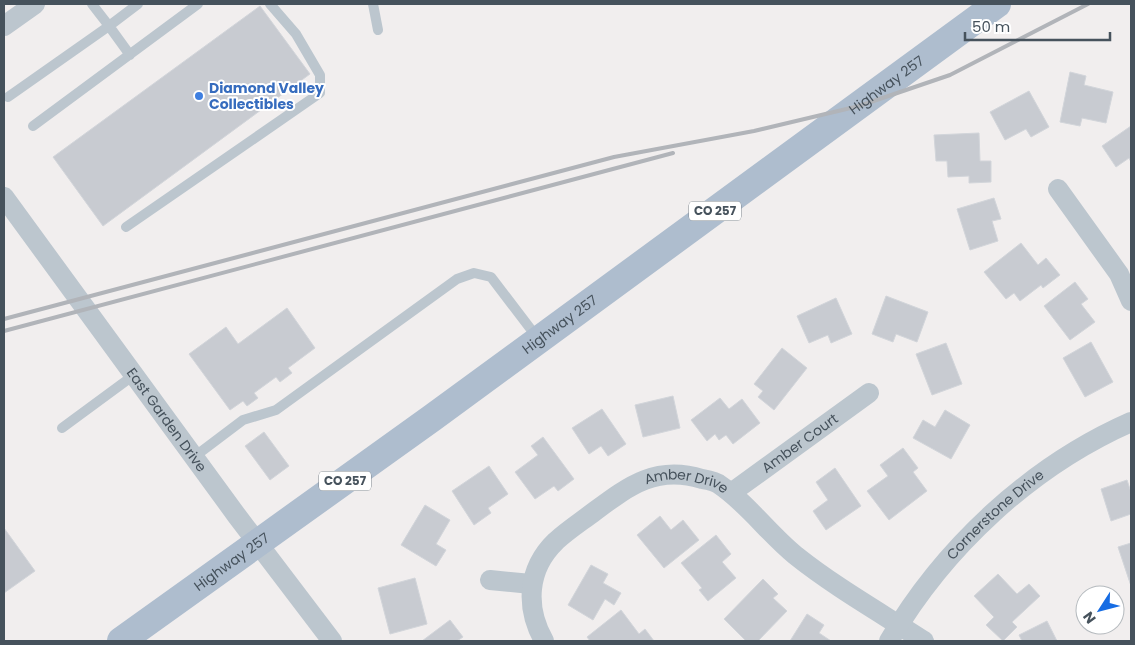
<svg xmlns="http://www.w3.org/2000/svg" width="1135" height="645" viewBox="0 0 1135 645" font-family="Poppins,sans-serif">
<rect width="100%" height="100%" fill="#f1eeee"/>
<path fill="#c8cbd1" stroke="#d2d5da" d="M260,6L310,74L103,226L53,157Z
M1070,72L1086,76L1084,85L1113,92L1106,123L1082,118L1080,126L1060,122Z
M1029,91L1049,127L1031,137L1026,129L1005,140L990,112Z
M1131,126V162L1129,158L1116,167L1102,146Z
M979,133L980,161H991V182L969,183V176L948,177L947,161H936L934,135Z
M994,198L1001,219L992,221L998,241L970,250L957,209Z
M1021,243L1038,265L1046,258L1060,275L1043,288L1041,285L1020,301L1014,293L1006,299L984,272Z
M1075,282L1088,299L1081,304L1095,322L1070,340L1044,306Z
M886,296L928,312L917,342L896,334L893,342L872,334Z
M836,298L852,334L831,343L828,335L809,343L797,316Z
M287,308L315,348L288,368L292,373L280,382L276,377L254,393L258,398L247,406L243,401L230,410L189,354L226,327L238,344Z
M1091,342L1113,382L1085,397L1063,358Z
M946,343L962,384L932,395L916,354Z
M782,348L807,368L774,410L758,397L763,391L754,384Z
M673,396L680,428L643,437L635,405Z
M720,398L729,409L742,399L760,423L733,444L726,435L719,440L715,434L707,441L691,420Z
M602,409L626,444L608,456L601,446L589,454L572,428Z
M945,410L970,425L951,459L913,438L923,420L935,427Z
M264,432L289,466L270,480L245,446Z
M543,437L574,479L558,491L554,486L535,499L515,472L538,455L531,446Z
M903,448L918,468L913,472L927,491L889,520L867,491L888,476L880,465Z
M489,466L508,494L488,508L491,513L474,525L452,491Z
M835,468L861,506L826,530L813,511L828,500L816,482Z
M1127,480L1131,492V514L1111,521L1101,489Z
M425,505L450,520L436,544L446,550L436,566L401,545Z
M660,516L671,530L683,520L699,540L664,568L637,535Z
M4,528L35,571L4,593Z
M716,535L731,554L722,562L736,578L708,601L699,590L702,588L681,563Z
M1131,543V586L1118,547Z
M591,565L608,574L603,583L621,593L614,605L605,599L593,620L568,605Z
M998,574L1017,594L1029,584L1040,596L1012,622L1017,627L1003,641L986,625L994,617L974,596Z
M415,578L427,624L390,634L378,588Z
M763,579L778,594L773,598L787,611L758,641H746L724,619Z
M621,610L639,634L645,629L654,641H590L587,637Z
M807,614L824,625L819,633L831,641H790Z
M450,620L463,637L457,641H422Z
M1047,621L1057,641H1022L1019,635Z"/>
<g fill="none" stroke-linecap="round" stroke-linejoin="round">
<path stroke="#bcc6ce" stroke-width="10" d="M92,4L109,26L138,4
M373,4L378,30
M8,97L109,26L130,55
M33,126L198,4
M126,227L320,93V75L296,34L270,4
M62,428L134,375
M194,457L243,420L276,410L457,279L474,273L491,277L539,340"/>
<g stroke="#bcc6ce" stroke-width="20">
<path d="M4,26L35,4"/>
<path d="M1058,189L1119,274L1131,301"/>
<path id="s1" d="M4,197L237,516L332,641"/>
<path id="s2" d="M731,493L869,393"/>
<path d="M490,580L531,584"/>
<path id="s3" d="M544,641C525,607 527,569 556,541C568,530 582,521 595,511C630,485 657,465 702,479C708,480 715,481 720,485C748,504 768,533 795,555C835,587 881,613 924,641"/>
<path id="s4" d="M889,641C944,547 1031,466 1131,422"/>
</g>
<path stroke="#aebdce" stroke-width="28" id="s5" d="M121,641L432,418L997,4"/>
<path stroke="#b1b4b9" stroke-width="4" d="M4,319L614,157L754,131L859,106L950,75L1088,4
M4,331L673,153"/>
</g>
<circle fill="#3f7fe0" stroke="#fff" stroke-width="2" cx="199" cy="96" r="5"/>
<g text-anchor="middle" stroke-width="4" stroke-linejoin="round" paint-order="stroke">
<g fill="#fff" stroke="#7e868d" stroke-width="1">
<rect x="689" y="201.5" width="52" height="19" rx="4"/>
<rect x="319" y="471.5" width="52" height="19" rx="4"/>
</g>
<g font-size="12" font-weight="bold" fill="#46525c">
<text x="715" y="215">CO 257</text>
<text x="345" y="485">CO 257</text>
</g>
<g font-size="14" fill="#46525c" stroke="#fff">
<text dy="5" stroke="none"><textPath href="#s5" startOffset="946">Highway 257</textPath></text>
<text dy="5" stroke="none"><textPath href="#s5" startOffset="541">Highway 257</textPath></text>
<text dy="5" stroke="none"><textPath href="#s1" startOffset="276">East Garden Drive</textPath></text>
<text dy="5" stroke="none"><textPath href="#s2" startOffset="85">Amber Court</textPath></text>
<text dy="5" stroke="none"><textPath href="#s3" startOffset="260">Amber Drive</textPath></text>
<text dy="5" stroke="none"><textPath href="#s4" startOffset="166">Cornerstone Drive</textPath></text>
<text dy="5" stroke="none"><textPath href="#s5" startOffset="136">Highway 257</textPath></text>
</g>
<g font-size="14" font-weight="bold" fill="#366cbe" stroke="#fff" text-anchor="start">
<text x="209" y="93">Diamond Valley<tspan x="209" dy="16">Collectibles</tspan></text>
</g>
</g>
<rect width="1135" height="645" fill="none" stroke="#46525c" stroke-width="10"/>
<g transform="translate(1100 610) rotate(234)"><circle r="24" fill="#ffffff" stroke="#b5babe"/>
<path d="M0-4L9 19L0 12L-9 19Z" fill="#166ce3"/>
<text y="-8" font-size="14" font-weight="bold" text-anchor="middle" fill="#46525c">N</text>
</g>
<path d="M965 32v8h145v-8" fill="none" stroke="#46525c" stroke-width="2.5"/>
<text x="972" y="32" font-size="15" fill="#46525c" stroke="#ffffff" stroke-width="4" paint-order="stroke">50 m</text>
</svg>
